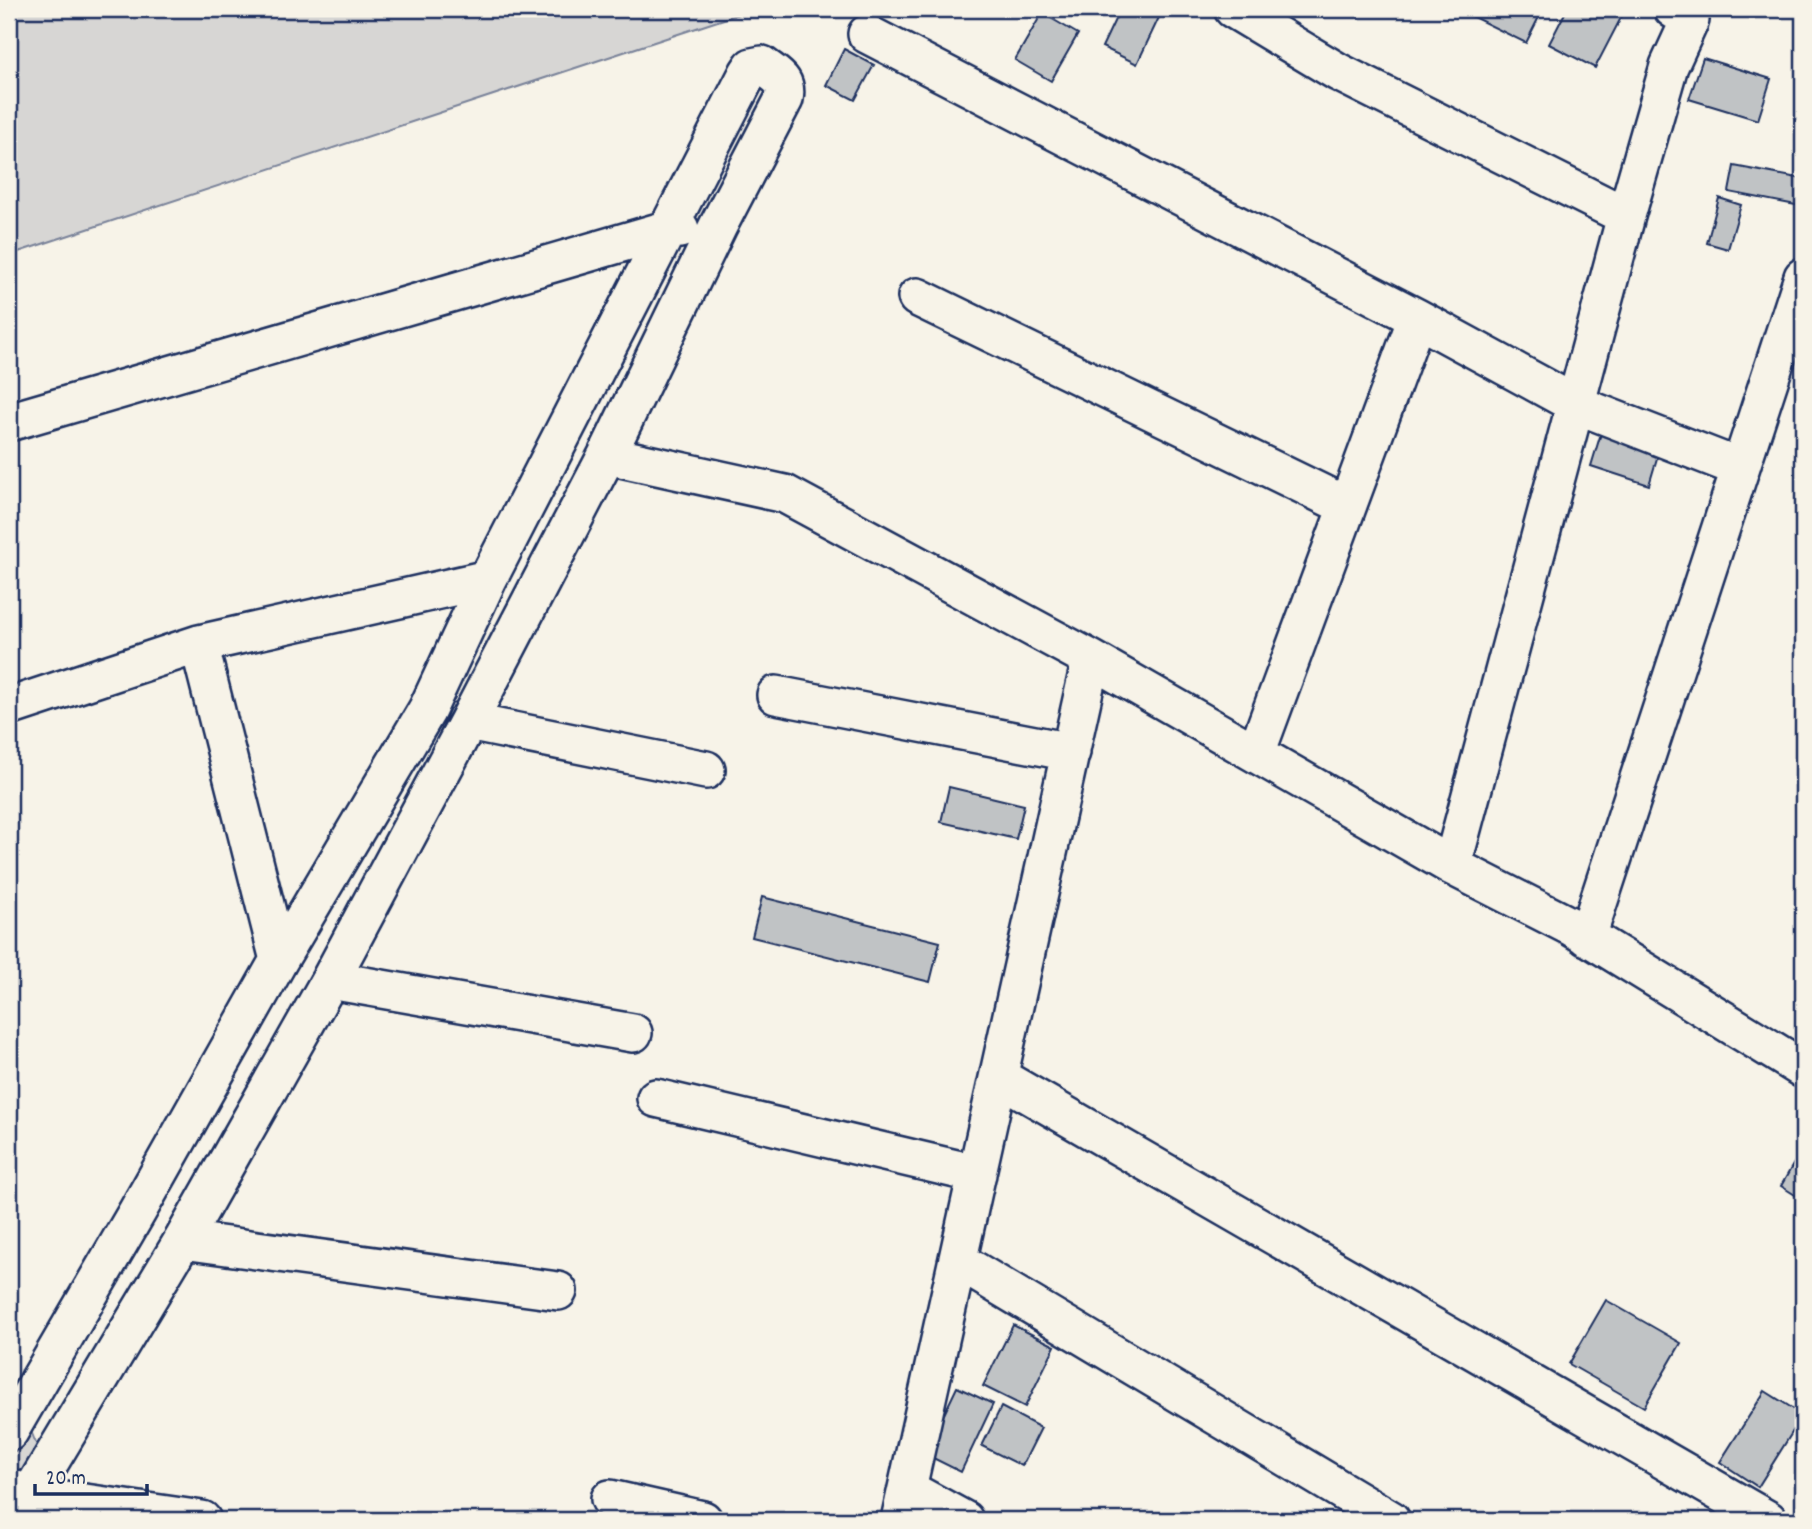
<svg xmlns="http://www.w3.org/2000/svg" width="1812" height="1529" viewBox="0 0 1812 1529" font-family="Dekko,sans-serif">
<rect width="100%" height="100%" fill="#f7f3e8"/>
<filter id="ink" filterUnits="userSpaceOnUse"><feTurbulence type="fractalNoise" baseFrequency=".0143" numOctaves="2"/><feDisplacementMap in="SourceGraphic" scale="14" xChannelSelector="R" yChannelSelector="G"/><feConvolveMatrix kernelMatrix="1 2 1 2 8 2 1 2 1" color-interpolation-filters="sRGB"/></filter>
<g filter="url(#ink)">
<path fill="#d7d6d4" stroke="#798299" stroke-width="2" d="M9,9H754L9,255Z
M9,1376L47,1471L9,1520Z"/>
<path fill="#c0c3c5" stroke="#1b2f5e" stroke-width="2" d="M1120,9H1163L1137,64L1102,47Z
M1462,9H1543L1526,43L1461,11Z
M1567,9H1618L1624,12L1595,68L1549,44Z
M1042,13L1078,34L1051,81L1015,60Z
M844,49L874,65L855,100L826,85Z
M1703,58L1771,79L1758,120L1689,99Z
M1734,166L1803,179L1801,206L1729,192Z
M1719,198L1741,205L1728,249L1707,243Z
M1602,430L1660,448L1649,485L1591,466Z
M949,787L1024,805L1016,839L941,822Z
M762,897L940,942L930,982L752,937Z
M1803,1147V1200L1781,1186Z
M1606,1300L1681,1343L1644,1407L1569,1364Z
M1013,1325L1055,1346L1025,1407L983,1386Z
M957,1387L993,1404L961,1472L925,1454Z
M1765,1391L1803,1415L1758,1487L1720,1462Z
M1001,1407L1041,1428L1022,1466L982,1446Z"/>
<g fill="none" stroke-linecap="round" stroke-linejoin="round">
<defs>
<path id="minor" d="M1233,9L1338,72L1626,216
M867,34L1417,318L1575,404L1740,468
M917,297L1347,506
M9,422L666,230L680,229
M607,455L785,494L1091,659L1452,866L1572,927L1803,1069
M199,644L279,960
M776,695L1071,752
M9,707L199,644L488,579
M468,722L706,770
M1256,753L1417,318
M1452,866L1626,216L1669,66L1690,20L1673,9
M1587,937L1803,277
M330,980L633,1033
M999,1077L1768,1520
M656,1098L977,1174
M183,1240L558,1291
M958,1261L1391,1520
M9,1432L137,1212L279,960L427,710L488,579L748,73L752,67L762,65C776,76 788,79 784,99L718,226L607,455L468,722L330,980L183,1240L15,1520
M10,1488L30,1495L202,1520
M907,1489L964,1520
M610,1499L703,1520
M900,1520L1091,659"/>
</defs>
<use href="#minor" stroke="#1b2f5e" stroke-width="42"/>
<use href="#minor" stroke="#f7f3e8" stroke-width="37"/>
</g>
</g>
<rect width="1812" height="1529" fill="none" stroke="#f7f3e8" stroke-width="35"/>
<rect x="18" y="18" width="1777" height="1494" fill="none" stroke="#1b2f5e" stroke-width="2.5" filter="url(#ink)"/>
<path d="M35 1484v10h112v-10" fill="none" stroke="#1b2f5e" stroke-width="3.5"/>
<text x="46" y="1484" font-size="21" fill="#1b2f5e" stroke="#f7f3e8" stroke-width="5" paint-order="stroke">20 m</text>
</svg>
